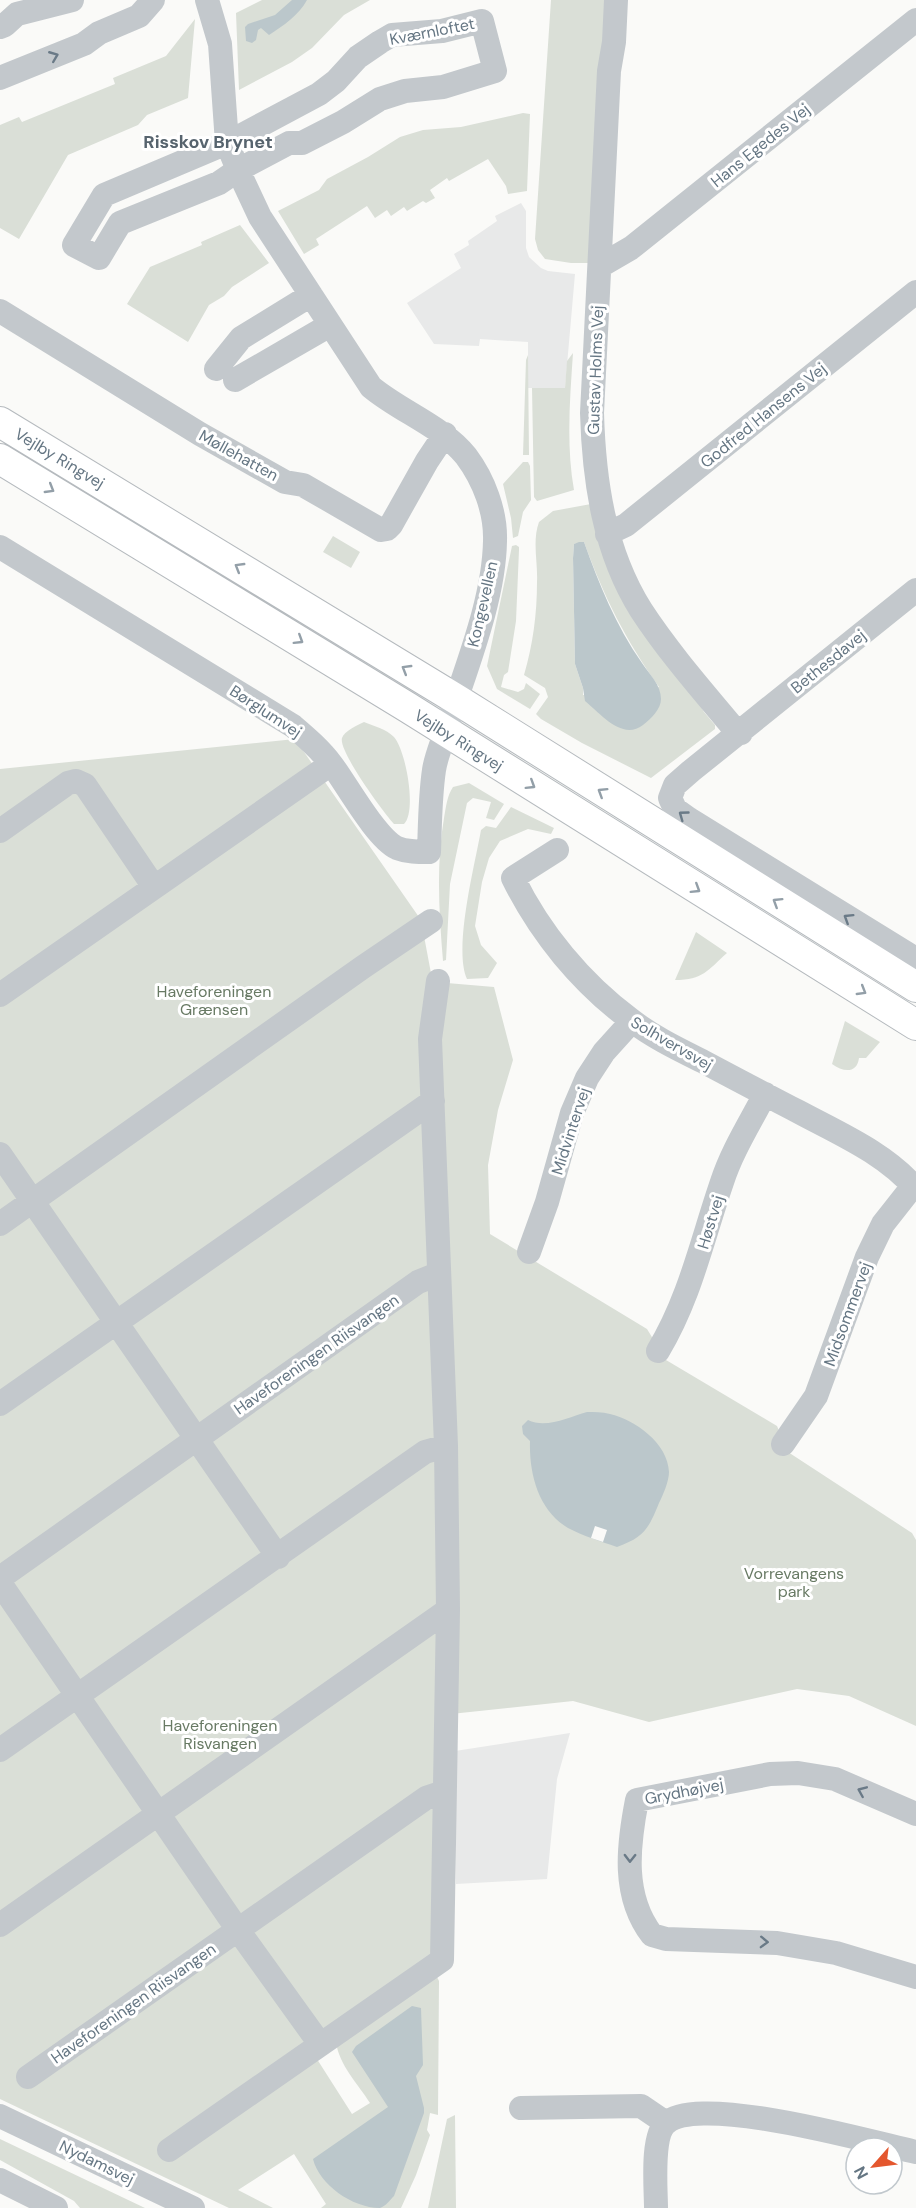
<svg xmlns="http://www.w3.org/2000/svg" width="916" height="2208" viewBox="0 0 916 2208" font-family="'DM Sans',sans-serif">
<rect width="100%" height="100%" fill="#fafaf8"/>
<path fill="#e8e9e9" d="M521,203L526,211V248L529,257L541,268L548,271L575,274L565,388H528V342L480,339L479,346L434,344L407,303L461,268L454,254L469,245L468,241L497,221L495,216Z
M570,1733L557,1779L547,1879L456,1884L455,1751Z"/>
<path fill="#dadfd7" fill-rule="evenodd" d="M262,0H370L344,15L312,48L292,62L239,90L236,13Z
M551,0H606L590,263H571L545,259L538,250L535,239Z
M195,19L188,98L147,115L138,125L68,155L19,239L0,228V125L19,117L22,122L115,84L113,78L166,56Z
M523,113L530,114L527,191L508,194L506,186L488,159L449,181L447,178L430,190L435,198L426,203L423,201L407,211L404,207L391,216L387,210L375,218L367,206L316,239L319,245L304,254L278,211L319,190L327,179L368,157L400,137L423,130L461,127Z
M240,225L269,263L232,287L224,296L209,305L188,342L127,304L150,267L202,245L201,242Z
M573,353C570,398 566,445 574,490L537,501L534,497L532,388H565L567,361Z
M528,355L529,455H523L526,360Z
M523,462H528L530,466L531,500L523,512L518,536L513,538L511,518L503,484Z
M591,504L691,690L704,712L715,725V729L651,778L582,743L541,719L536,714L548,697L545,688L524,675C533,644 537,614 537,582C538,562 532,541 539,522L553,511ZM584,542C604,597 625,639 659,687L583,695V688L575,664L573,558L574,544Z
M333,536L360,552L351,568L323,552Z
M516,545L519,547V550L516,621L508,672L504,675L501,687L518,692L524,689L526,683L540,694L530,709L497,689L487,666L512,546Z
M364,722C374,726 386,729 394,737C406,751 417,811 404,824H394C384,813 338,751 342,738C344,731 358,725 364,722Z
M295,739L421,920L433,984L441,1604L436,1955L308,2045L352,2114L370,2103C358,2084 339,2065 336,2042L437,1977L439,1981L438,2115L430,2113L427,2130L430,2135L416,2175L401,2208H321L326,2204L294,2154L238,2190L273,2208H229L0,2099V769Z
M469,783L504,804L494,820L486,818L491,802L473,798L467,803L450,884L446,960L443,961C439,913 436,865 444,818C446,807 447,796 453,787Z
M511,807L554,828L551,834L528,829L500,841L489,858L482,882L475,926L481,945L497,963L488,978L467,979C453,949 475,864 481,830L486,826L496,828Z
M696,932L727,953C708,970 703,980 675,980Z
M447,983L494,987L513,1060L498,1110L488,1165L490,1234L647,1329L666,1360L777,1426L788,1452L912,1533L916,1540V1726L849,1696L797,1689L649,1722L573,1701L451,1714L436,1042Z
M845,1021L880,1042L866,1058H859C857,1074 843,1072 832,1064Z
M455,2115L456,2208H428L447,2119Z
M0,2139L145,2208H80L74,2201L0,2160Z"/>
<path fill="#bbc7cb" d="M292,0H307C299,15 283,26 269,35L261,28L258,30L256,40L252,43L246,41L245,27L248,24L275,15Z
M579,542H584C599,584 616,626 642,663C650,675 661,685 661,699C661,709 651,719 643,725C622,741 601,714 585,701L583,688L575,664L573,558L574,544Z
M587,1412C594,1412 602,1412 610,1414C635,1420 668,1443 669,1472C669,1481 663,1495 659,1503C648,1530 644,1537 617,1547C600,1541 583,1536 568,1528C538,1510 529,1473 530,1441L523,1434L522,1426L528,1420C546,1429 569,1417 587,1412Z
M412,2006L421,2008L423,2065L416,2076L424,2108V2113L394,2196C390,2200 386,2206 380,2208C352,2208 319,2184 313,2159L388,2107L352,2052L356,2046Z"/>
<path fill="#fafaf8" d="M595,1526L607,1530L603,1542L591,1538Z"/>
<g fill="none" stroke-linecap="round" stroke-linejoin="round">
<defs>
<path id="major" d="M0,422L456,699L916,987
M0,459L407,707L916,1025"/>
</defs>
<use href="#major" stroke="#b5babe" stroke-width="32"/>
<path stroke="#c3c8cc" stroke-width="24" d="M616,0L614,42L609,71L592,413C594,481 604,551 641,610C667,650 700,688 731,725L741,733
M482,21L495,71L443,87L405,91L380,99L343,122L302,143H289L238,170L219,183L120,223L99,258L74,245L104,195L227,143L319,94L336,81L358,57L380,42L392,35L442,31Z
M0,27L5,25L17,14L72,0
M0,78L84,44L99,33L139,16L153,0
M600,266L631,248L916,20
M0,311L200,434L285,482L303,485L381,530L387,529L391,525L427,461L445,434
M216,369L241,338L311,295
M235,380L330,325
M607,534L626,525L916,292
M0,547L293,726C307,738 321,750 332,765C347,785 376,838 397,848C407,852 418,852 429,852C430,825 430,797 434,770C436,756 443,741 447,727C465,670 494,601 495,541C496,512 484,480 466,456C442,426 401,412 371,387L260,217L238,170L227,143L220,44L207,0
M916,590L691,771L675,785L670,798L675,809L689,819L916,959
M0,831L68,783L76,781L85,785L154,887
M557,850L513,878C540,933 581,983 631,1020C653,1037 678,1049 702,1061C734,1078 766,1095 799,1112C840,1134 885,1153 916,1189
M0,995L331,764
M0,1154L278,1557
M0,1224L363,967L431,921
M529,1252L547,1202L572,1113L587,1078L604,1052L632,1021
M658,1351C690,1298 702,1240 722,1182C732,1151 750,1123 765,1094
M0,1404L433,1101
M783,1444L816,1396L867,1257L883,1224L913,1186
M0,1578L418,1282L438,1274
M0,1583L238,1930L320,2044
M0,1750L425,1452L446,1446
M916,1814L835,1779L798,1773L770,1774L637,1800C628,1846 622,1896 652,1935L666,1939L777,1943L836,1953L916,1977
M0,1925L448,1610
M28,2077L426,1798L444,1792
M521,2108L641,2106L666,2123
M0,2116L193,2208
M169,2150L442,1960L448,1610L446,1446L430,1039L438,981
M0,2180L56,2208
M656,2208C656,2189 651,2136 666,2123C699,2093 871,2142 916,2152"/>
<use href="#major" stroke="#fff" stroke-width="30"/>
</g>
<defs><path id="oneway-chevron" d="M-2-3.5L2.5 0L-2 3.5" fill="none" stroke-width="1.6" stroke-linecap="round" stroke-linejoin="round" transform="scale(1.5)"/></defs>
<g stroke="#6a7a87">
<use href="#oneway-chevron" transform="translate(54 56) rotate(-22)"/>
<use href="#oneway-chevron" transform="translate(683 815) rotate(-144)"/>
<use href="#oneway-chevron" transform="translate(848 918) rotate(-148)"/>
<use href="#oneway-chevron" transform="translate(862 1791) rotate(-157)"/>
<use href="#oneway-chevron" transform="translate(630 1858) rotate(91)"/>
<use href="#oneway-chevron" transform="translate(764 1942) rotate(2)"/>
</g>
<g stroke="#939fa8">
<use href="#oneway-chevron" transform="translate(50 489) rotate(31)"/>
<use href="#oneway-chevron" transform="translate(239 567) rotate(-149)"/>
<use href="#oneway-chevron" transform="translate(299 640) rotate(32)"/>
<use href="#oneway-chevron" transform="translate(406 669) rotate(-149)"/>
<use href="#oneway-chevron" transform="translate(531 785) rotate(32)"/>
<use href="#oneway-chevron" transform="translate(602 792) rotate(-148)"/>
<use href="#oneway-chevron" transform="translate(696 889) rotate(32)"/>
<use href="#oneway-chevron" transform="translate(777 902) rotate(-148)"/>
<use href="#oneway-chevron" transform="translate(862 991) rotate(31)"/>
</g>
<g text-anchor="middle" stroke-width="6" stroke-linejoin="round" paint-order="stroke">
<g font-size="16" fill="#657683" stroke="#fff">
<text transform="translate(432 31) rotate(-11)" y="6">Kværnloftet</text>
<text transform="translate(760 145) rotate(-39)" y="6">Hans Egedes Vej</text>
<text transform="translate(595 370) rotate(-88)" y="6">Gustav Holms Vej</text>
<text transform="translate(763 415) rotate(-39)" y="6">Godfred Hansens Vej</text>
<text transform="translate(239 455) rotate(29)" y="6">Møllehatten</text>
<text transform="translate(60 458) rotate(31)" y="6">Vejlby Ringvej</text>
<text transform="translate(482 604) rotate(-77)" y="6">Kongevellen</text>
<text transform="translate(828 661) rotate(-39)" y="6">Bethesdavej</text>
<text transform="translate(266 711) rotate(33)" y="6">Børglumvej</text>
<text transform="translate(459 740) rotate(32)" y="6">Vejlby Ringvej</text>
<text transform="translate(672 1043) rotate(30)" y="6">Solhvervsvej</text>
<text transform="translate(570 1131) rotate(-72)" y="6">Midvintervej</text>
<text transform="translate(710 1222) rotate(-73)" y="6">Høstvej</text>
<text transform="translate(847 1314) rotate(-70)" y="6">Midsommervej</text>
<text transform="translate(316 1354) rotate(-35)" y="6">Haveforeningen Riisvangen</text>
<text transform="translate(684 1791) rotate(-11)" y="6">Grydhøjvej</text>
<text transform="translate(133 2003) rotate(-35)" y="6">Haveforeningen Riisvangen</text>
<text transform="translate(97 2162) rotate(26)" y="6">Nydamsvej</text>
</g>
<g font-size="16" fill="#687a64" stroke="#fff">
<text x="214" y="997">Haveforeningen<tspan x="214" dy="18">Grænsen</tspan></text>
<text x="794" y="1579">Vorrevangens<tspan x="794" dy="18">park</tspan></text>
<text x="220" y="1731">Haveforeningen<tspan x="220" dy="18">Risvangen</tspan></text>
</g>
<g font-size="18" font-weight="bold" fill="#57646e" stroke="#fff">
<text x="208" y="148">Risskov Brynet</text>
</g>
</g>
<g transform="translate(874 2166) rotate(242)"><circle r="28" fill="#ffffff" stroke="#c1c8cd" stroke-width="1.5"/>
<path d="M0-4.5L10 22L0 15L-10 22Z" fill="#e4572e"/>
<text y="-9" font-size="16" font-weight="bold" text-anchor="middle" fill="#657683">N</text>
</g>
</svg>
